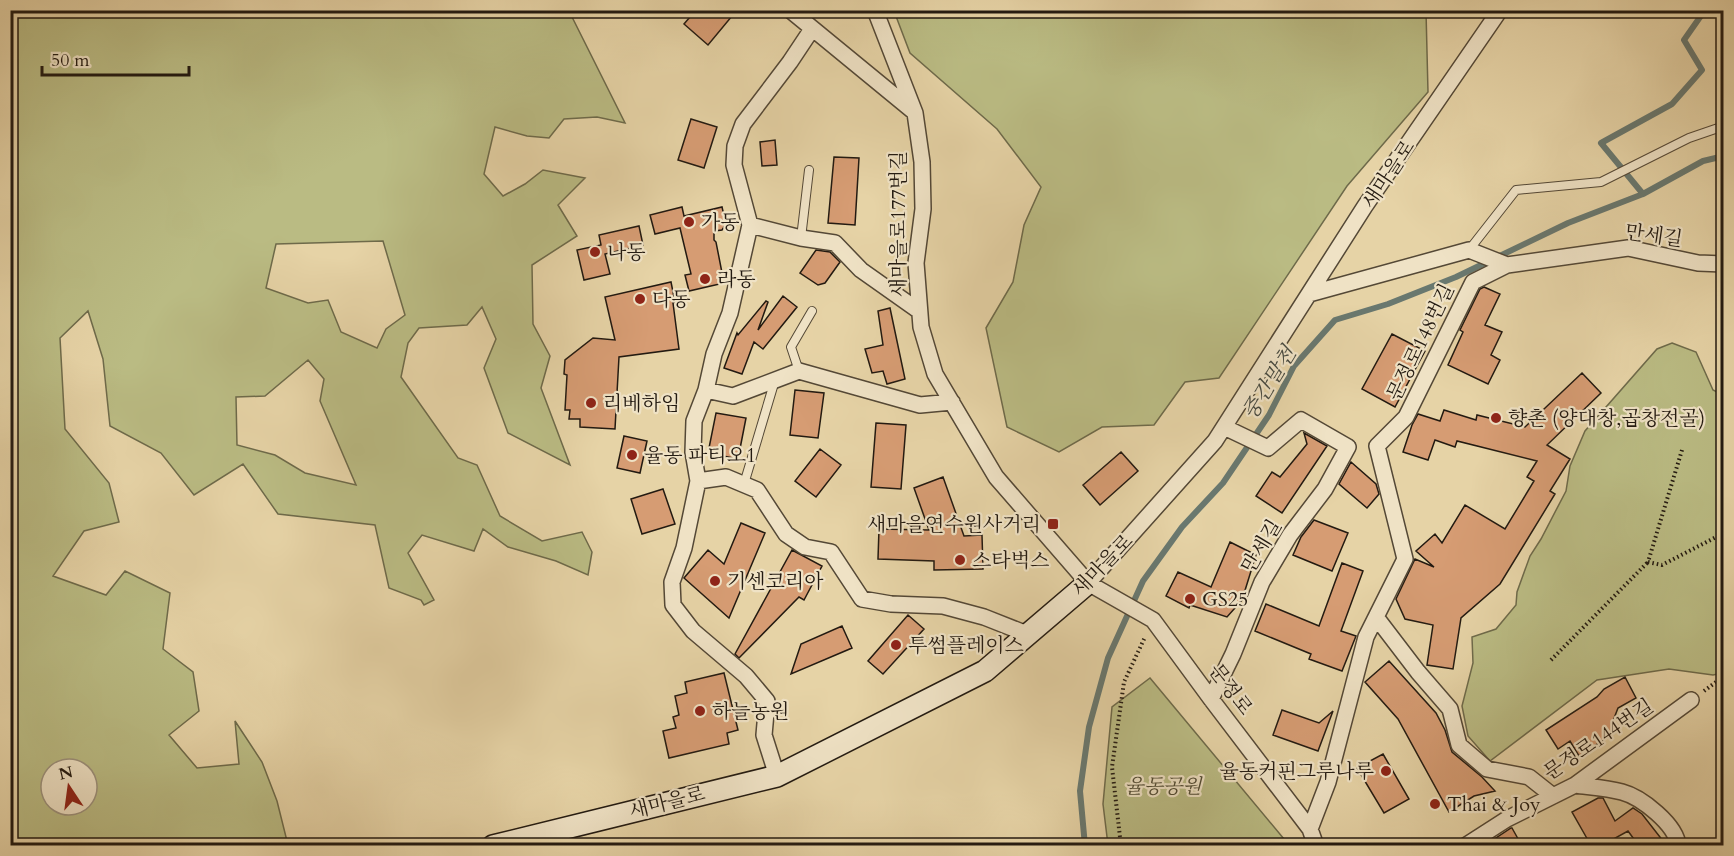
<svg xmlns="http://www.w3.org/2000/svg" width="1734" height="856" viewBox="0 0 1734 856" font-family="Cardo,'Noto Serif KR',serif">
<rect width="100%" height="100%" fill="#e6d3a6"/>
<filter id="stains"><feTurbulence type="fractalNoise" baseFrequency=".00333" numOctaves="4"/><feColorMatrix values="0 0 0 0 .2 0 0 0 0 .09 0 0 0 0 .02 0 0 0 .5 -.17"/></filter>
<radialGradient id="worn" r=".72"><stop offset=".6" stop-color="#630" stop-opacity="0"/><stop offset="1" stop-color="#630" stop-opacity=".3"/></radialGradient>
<path fill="#babb83" stroke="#6e6a4a" stroke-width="1.5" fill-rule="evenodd" d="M10,11H569L625,123L597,117L564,119L549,138L527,136L495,127L484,174L503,196L525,184L543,170L585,178L558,205L577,236L532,265L533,324L550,356L541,388L570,465L508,433L484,368L496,339L482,307L467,325L419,328L408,343L401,377L458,458L477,465L500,516L542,541L582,532L592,552L588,575L556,561L508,547L483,529L474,551L422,535L408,553L434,600L424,605L421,600L389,588L375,525L278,514L243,464L194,495L161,453L110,426L103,359L88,311L60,338L65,429L109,483L119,522L84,531L53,576L106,595L125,571L170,593L163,649L193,672L199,711L169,735L197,768L239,764L235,721L262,762L277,801L288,845H11ZM383,241L405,315L386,329L377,348L341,332L328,300L308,303L266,288L276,244ZM308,360L324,379L320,401L356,485L305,473L275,455L237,445L236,397L265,396ZM51,769H87V805H51Z
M894,11H1426L1428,92L1347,186L1219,378L1185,382L1154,425L1102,427L1059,452L1007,427L986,328L1013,282L1024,225L1041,187L997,129L910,53Z
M1672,343L1696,352L1713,390L1723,395V673L1713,675L1669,669L1597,680L1490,761L1468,736L1462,706L1473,663L1472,637L1496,629L1516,605L1517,592L1530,556L1541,539L1566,491L1570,466L1585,431L1657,349Z
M1150,678L1289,845H1108L1103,804L1112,707Z"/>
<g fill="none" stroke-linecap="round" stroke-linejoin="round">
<path stroke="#69786f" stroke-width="6" d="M1643,194L1601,143L1672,104L1702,70L1684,40L1705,10
M1085,846L1080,791L1089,727L1108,658L1143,581L1182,527L1223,483L1269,415L1294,366L1335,320L1388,304L1456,277L1568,223L1643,194L1703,161L1724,156"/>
</g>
<path fill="#d69c73" stroke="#231a11" stroke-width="1.5" d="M696,10H737L708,45L684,24Z
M691,119L717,127L704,168L678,160Z
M775,140L777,165L762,166L760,142Z
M834,157L859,158L855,225L828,223Z
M682,207L684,216L722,207L726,224L722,230L714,231V240L716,242L724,283L689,291L685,275L691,274L680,228L655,234L650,215Z
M639,226L643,245L605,254L610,274L584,280L577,250L601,245L599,235Z
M816,250L830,252L840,262L825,283L818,285L800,273Z
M671,282L675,302L673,303L679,349L619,357L615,429L580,427V419H569L570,410H565L567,375L564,374L565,360L593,338L615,340L605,297Z
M1484,287L1500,294L1485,325L1502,332L1491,355L1500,360L1488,384L1448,365L1463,332L1460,330L1480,289Z
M783,296L797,307L763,349L754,342L742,374L724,368L737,333L738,335L766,301L768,302L758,330Z
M890,308L905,379L887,384L883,371L872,373L865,349L883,345L878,311Z
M1392,334L1425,351L1395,407L1362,389Z
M1582,373L1601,393L1547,445L1570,459L1550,491L1555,494L1500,584L1461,618L1453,669L1427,665L1433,625L1405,619L1396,599L1415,559L1434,567L1416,551L1435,534L1442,543L1465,505L1505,529L1534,481L1527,477L1537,461L1457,441L1455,447L1435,440L1428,460L1403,452L1412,425L1418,414L1440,421L1444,410L1476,420L1477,415L1525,427Z
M795,390L824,393L818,438L790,435Z
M716,413L746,418L738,459L708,453Z
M876,423L906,425L901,489L871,487Z
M1304,433L1327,446L1282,513L1256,496L1272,472L1280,477L1307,444Z
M624,436L647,441L640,473L617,468Z
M820,449L841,465L816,497L795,481Z
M1121,452L1138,471L1100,505L1083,485Z
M1351,462L1376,484L1379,494L1367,508L1339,484Z
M943,477L964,536L982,535L983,569L934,570V561L878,559L879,529L929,530L914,488Z
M663,489L675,524L642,534L631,499Z
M1314,520L1348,533L1332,571L1293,555L1301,537Z
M741,523L765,533L729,618L684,578L708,550L724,564Z
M1230,542L1256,555L1242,600L1227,617L1190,605L1189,608L1166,596L1178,572L1211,587Z
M792,550L822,566L804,600L799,597L739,658L735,654Z
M1342,563L1363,571L1341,631L1356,636L1342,671L1309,659L1311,654L1255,631L1266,604L1319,626Z
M908,615L924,629L883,674L868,661Z
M842,626L852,648L791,674L801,644Z
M1389,661L1436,713L1445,730L1452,752L1482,777L1495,791L1474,796L1449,812L1398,719L1365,682Z
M724,673L738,730L727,733L729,744L669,758L663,731L676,728L673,717L679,715L675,696L687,693L685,682Z
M1625,677L1636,698L1618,708L1613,721L1619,730L1579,756L1570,741L1558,749L1546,730L1597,697L1604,689Z
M1282,710L1319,723L1333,711L1318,751L1273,735Z
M1383,754L1409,799L1384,813L1357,768Z
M1598,798H1603L1615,821L1633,808L1642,814L1667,846H1639L1628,831L1601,846H1588L1587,844L1589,842L1572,812Z
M1512,828L1522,846H1484L1511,828Z"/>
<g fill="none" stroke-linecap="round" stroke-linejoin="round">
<defs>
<path id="lane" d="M801,238L809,170
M1469,250L1516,190L1601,182L1689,138L1724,126
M799,371L791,347L812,311
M744,484L775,380"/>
<path id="street" d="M790,10L913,111
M875,10L915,113L922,162L923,209L916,263L921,327L935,374L996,477L1088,583L1153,620L1211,699L1310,829L1316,846
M750,225L801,238L835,243L861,270L919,311
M1309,294L1469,250L1507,265
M706,390L733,396L799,371L920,405L952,402
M1224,427L1268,448L1301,420L1348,447
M698,481L726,477L757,490L786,534L805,547L831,552L862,599L891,604L943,606L984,617L1027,634
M1088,583L1215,441L1365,206L1500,10
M1376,617L1418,672L1450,709L1459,745L1487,769L1529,777L1553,796
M1211,699L1233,654L1262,582L1290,535L1325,489L1348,447
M777,776L764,735L767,701L746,676L693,631L673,605L672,582L684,548L698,481L693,452L694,421L706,390L714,354L730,313L750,225L734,165L735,146L743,124L790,62L812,29
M1575,785C1590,787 1607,788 1622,792C1641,797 1677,825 1678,846
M1310,829L1328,782L1366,637L1405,559L1377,446L1406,417L1473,282L1507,265L1628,248L1698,263L1724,264
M1465,846L1507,819L1575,785L1691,700"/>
<path id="secondary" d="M493,846L777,776L985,671L1088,583"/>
</defs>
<use href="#lane" stroke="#544836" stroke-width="10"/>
<use href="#street" stroke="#544836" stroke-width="18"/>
<use href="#secondary" stroke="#231a11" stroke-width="24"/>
<path stroke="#231a11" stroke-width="4" stroke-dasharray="1.5 3" stroke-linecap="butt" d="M1682,450L1648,562L1662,565L1724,533
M1551,660L1648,562
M1704,691L1724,676
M1121,846L1112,767L1124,682L1145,637"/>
<use href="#lane" stroke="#efe2c5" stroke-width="8"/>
<use href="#street" stroke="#efe2c5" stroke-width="15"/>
<use href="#secondary" stroke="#efe2c5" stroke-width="21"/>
</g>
<g fill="#8f2418" stroke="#efe2c5" stroke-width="2">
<circle cx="689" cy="222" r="6"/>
<circle cx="595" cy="252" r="6"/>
<circle cx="705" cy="279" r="6"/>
<circle cx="640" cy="299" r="6"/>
<circle cx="591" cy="403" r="6"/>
<circle cx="1496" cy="418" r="6"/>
<circle cx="632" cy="455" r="6"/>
<rect x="1047" y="518" width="12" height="12" rx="3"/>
<circle cx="960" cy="560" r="6"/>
<circle cx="715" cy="581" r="6"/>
<circle cx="1190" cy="599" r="6"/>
<circle cx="896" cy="645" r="6"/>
<circle cx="700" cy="711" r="6"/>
<circle cx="1386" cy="771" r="6"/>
<circle cx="1435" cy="804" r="6"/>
</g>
<g text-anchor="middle" stroke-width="4.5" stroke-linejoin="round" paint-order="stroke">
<g font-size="20" fill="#231a11" stroke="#efe2c5">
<text transform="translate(1388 174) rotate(-56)" y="7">새마을로</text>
<text transform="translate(898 224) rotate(-90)" y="7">새마을로177번길</text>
<text transform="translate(1654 235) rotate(8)" y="7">만세길</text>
<text transform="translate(1420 342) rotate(-64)" y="7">문정로148번길</text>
<text transform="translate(1261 546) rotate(-59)" y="7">만세길</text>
<text transform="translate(1102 565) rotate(-46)" y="7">새마을로</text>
<text transform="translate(1231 689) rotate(53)" y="7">문정로</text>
<text transform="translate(1598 739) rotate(-34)" y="7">문정로144번길</text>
<text transform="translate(667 802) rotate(-14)" y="7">새마을로</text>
</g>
<g font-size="20" fill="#231a11" stroke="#efe2c5" text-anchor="start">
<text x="701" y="229">가동</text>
<text x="607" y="259">나동</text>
<text x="717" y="286">라동</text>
<text x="652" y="306">다동</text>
<text x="603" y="410">리베하임</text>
<text x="1508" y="425">향촌 (양대창,곱창전골)</text>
<text x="644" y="462">율동 파티오1</text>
<text x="1041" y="531" text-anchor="end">새마을연수원사거리</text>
<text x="972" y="567">스타벅스</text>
<text x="727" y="588">기센코리아</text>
<text x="1202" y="606">GS25</text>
<text x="908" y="652">투썸플레이스</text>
<text x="712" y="718">하늘농원</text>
<text x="1374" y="778" text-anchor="end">율동커핀그루나루</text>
<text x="1447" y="811">Thai &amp; Joy</text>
</g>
<g font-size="20" font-style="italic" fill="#504a33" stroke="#efe2c5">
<text x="1163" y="793">율동공원</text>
</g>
<g font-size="21" font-style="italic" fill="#464940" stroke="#efe2c5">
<text transform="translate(1269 383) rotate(-58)" y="7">중간말천</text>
</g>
</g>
<rect width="1734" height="856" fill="none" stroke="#e6d3a6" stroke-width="36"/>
<rect x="12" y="12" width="1710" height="832" fill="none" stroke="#231a11" stroke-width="3"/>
<rect x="18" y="18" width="1698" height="820" fill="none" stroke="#231a11" stroke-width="1.5"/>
<g transform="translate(69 787) rotate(347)"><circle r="28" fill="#efe2c5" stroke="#9d927d" stroke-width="1.5"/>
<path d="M0-4.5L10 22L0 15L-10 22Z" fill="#8f2418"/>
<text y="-9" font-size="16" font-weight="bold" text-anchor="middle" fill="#231a11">N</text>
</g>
<path d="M42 66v9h147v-9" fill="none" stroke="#231a11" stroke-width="3"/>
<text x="51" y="66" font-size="18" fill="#231a11" stroke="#efe2c5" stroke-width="4.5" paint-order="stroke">50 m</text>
<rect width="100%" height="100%" filter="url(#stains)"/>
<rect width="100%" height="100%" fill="url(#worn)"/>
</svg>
